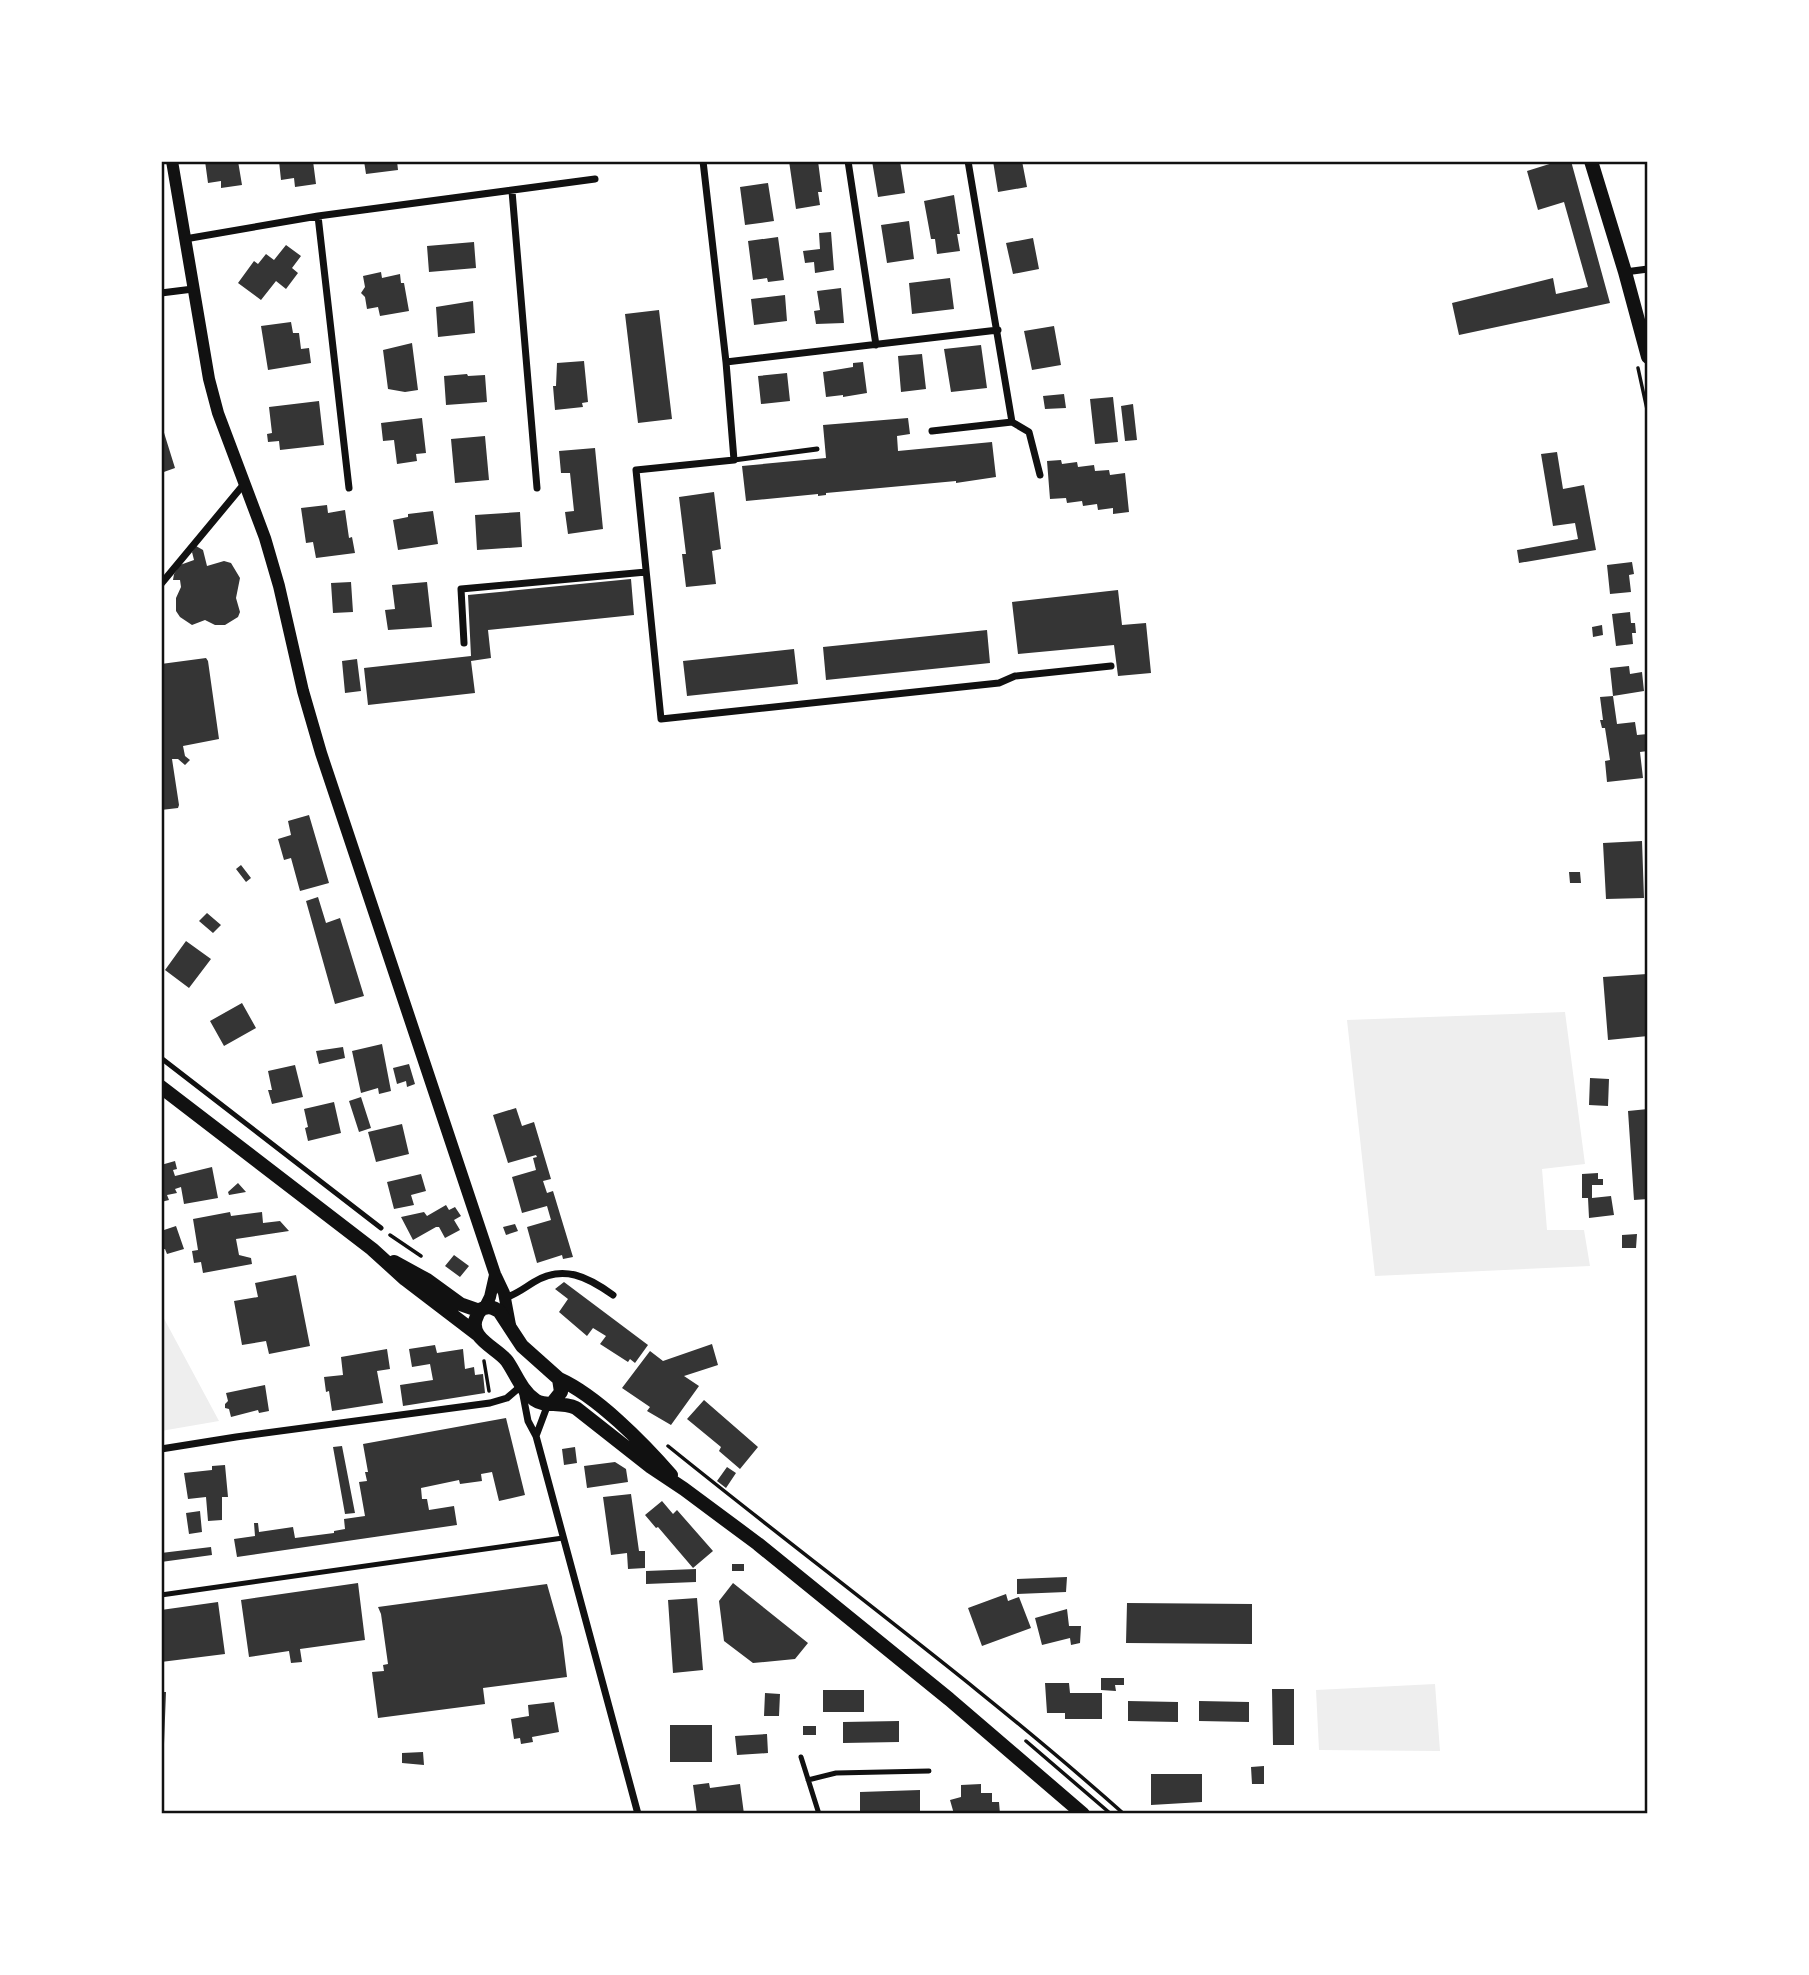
<svg xmlns="http://www.w3.org/2000/svg" width="1809" height="1975" viewBox="0 0 1809 1975" font-family="'Exo 2',sans-serif">
<rect width="100%" height="100%" fill="#fff"/>
<path fill="#eee" d="M1565,1012L1585,1164L1542,1169L1547,1230H1584L1590,1266L1375,1276L1347,1020Z
M161,1313L219,1421L161,1431Z
M1435,1684L1440,1751L1319,1750L1316,1690Z"/>
<path fill="#353535" d="M205,161H238L242,185L221,188V181L208,183Z
M279,161H313L316,184L295,187L294,178L281,180Z
M364,161H397L398,170L366,174Z
M789,161H818L822,192H818L820,205L796,209Z
M872,161H900L905,193L878,197Z
M993,161H1022L1027,187L998,192Z
M1559,161H1571L1610,303L1459,335L1452,303L1553,278L1556,294L1588,287L1564,202L1538,210L1527,171Z
M768,183L774,221L745,225L740,187Z
M954,195L960,234H957L960,251L937,254L935,239H931L924,201Z
M909,221L914,259L887,263L881,225Z
M831,232L834,270L815,273L814,262L805,263L803,251L820,249L819,233Z
M778,237L784,280L768,282L767,278L753,280L748,241Z
M1033,238L1039,269L1013,274L1006,243Z
M474,242L476,268L429,272L427,246Z
M286,245L301,256L292,268L298,273L286,289L276,281L261,300L238,283L254,261L258,264L266,254L274,260Z
M381,272L382,278L400,274L401,283H404L409,311L380,316L378,307L367,309L365,297L361,293L365,287L363,276Z
M950,278L954,309L912,314L909,283Z
M841,288L844,323L816,324L814,311L820,310L817,291Z
M785,295L787,321L754,325L751,299Z
M473,301L475,333L438,337L436,307Z
M659,310L672,419L638,423L625,314Z
M291,322L293,333H299L301,349L309,348L311,363L268,370L261,326Z
M1054,326L1061,365L1032,370L1024,331Z
M412,343L418,390L405,392L388,389L383,350Z
M981,345L987,388L951,392L944,349Z
M922,354L926,389L901,392L898,356Z
M584,361L588,402L582,403L583,407L555,410L553,386H556L557,363Z
M863,362L867,393L843,397V395L826,397L823,372L853,367V363Z
M787,373L790,401L761,404L758,376Z
M467,374L468,376L485,375L487,402L446,405L444,376Z
M1064,394L1066,408L1045,409L1043,396Z
M1113,397L1118,442L1095,444L1090,399Z
M319,401L324,445L280,450L279,441L268,442L267,434L272,433L269,407Z
M1133,404L1137,440L1125,441L1121,406Z
M422,418L426,453L416,454L417,461L397,464L394,440L383,441L381,423Z
M908,418L910,434L897,436L898,451L992,442L996,477L956,483V481L826,493V495L818,496V494L746,501L742,466L826,458L823,425Z
M161,423L175,468L161,473Z
M485,436L489,480L455,483L451,439Z
M595,448L603,529L568,534L565,512L574,511L570,473H561L559,451Z
M1557,452L1563,489L1584,485L1596,550L1519,563L1517,550L1578,539L1575,523L1553,526L1541,454Z
M1061,460L1062,464L1077,462L1078,467L1094,465L1095,471L1109,470L1110,475L1125,473L1129,512L1113,514V508L1098,510L1097,504L1083,506L1082,501L1067,503L1066,498L1050,499L1047,461Z
M714,492L721,549L712,551L716,584L686,587L682,554H686L679,497Z
M327,505L328,513L345,510L349,538L352,537L355,553L316,558L313,542L306,543L301,508Z
M433,511L438,544L398,550L393,520L408,517V514Z
M520,512L522,547L477,550L475,515Z
M196,546L203,550L207,566L224,561L231,563L240,578L236,598L240,612L238,617L225,625H215L205,620L192,625L180,617L176,611V598L181,587L180,580H173L174,574L180,565L194,560L192,552Z
M1632,562L1634,574L1629,575L1631,592L1610,594L1607,565Z
M631,579L634,615L488,630L491,658L471,661L475,693L368,705L364,668L471,656L468,595Z
M351,582L353,612L333,613L331,583Z
M427,582L432,627L388,630L385,610L395,609L392,585Z
M1118,590L1122,625L1146,623L1151,673L1118,676L1114,645L1018,654L1012,602Z
M1630,612L1631,623H1635L1636,633H1632L1633,644L1616,646L1612,614Z
M1602,625L1603,635L1593,637L1592,627Z
M987,630L990,663L826,680L823,647Z
M794,649L798,684L687,696L683,661Z
M206,658L208,661L219,739L183,746L185,756L190,760L185,765L178,759H172L179,805L178,808L161,810V664Z
M357,659L361,691L345,693L342,661Z
M1629,666L1630,674L1642,672L1644,691L1613,696L1610,668Z
M1613,696L1617,724L1635,722L1637,735L1648,734V751L1640,752L1643,778L1607,782L1605,761L1610,760L1605,728H1602L1600,720H1603L1600,697Z
M309,815L329,883L300,891L291,858L284,860L278,839L291,835L288,821Z
M1642,841L1644,898L1606,899L1603,843Z
M241,865L251,878L246,882L236,869Z
M1569,872H1580L1581,883H1570Z
M318,897L326,923L340,918L364,996L335,1004L306,901Z
M207,913L221,925L213,933L199,921Z
M186,941L211,959L189,988L165,970Z
M1647,974L1648,1036L1608,1040L1603,977Z
M242,1003L256,1028L224,1046L210,1021Z
M382,1044L391,1091L379,1094L378,1088L361,1093L352,1051Z
M343,1047L345,1058L319,1064L316,1051Z
M409,1064L415,1084L407,1087L406,1081L397,1084L393,1068Z
M295,1065L303,1097L272,1104L268,1090H272L268,1071Z
M1590,1078L1609,1079L1608,1106L1589,1105Z
M361,1097L371,1128L359,1132L349,1101Z
M334,1102L341,1133L308,1141L305,1128L308,1127L304,1109Z
M516,1108L522,1126L534,1122L551,1179L543,1181L547,1193L553,1191L573,1257L563,1259L562,1255L537,1263L527,1227L551,1220L547,1206L522,1213L512,1177L536,1170L533,1158L537,1157L536,1155L508,1163L493,1115Z
M1648,1109V1199L1634,1200L1628,1111Z
M402,1124L409,1154L376,1162L368,1132Z
M175,1161L177,1169L173,1170L175,1176L212,1167L218,1198L184,1204L181,1187L175,1189L177,1193L167,1195L169,1200L161,1202V1165Z
M1598,1173V1179H1603V1185H1592V1198L1611,1196L1614,1215L1589,1218L1588,1198H1582V1174Z
M421,1174L426,1191L411,1195L414,1205L394,1209L387,1182Z
M238,1183L246,1192L229,1195L228,1192Z
M446,1205L449,1210L455,1207L461,1216L454,1220L460,1230L445,1238L439,1227H436L413,1240L401,1217L424,1212L427,1216Z
M230,1212L231,1216L262,1212L263,1223L280,1221L289,1231L236,1239L239,1255L251,1258L252,1264L203,1273L201,1262L194,1263L192,1251L198,1250L193,1219Z
M515,1224L518,1231L506,1235L503,1227Z
M176,1226L184,1249L167,1254L165,1249L161,1250V1231Z
M1637,1234L1636,1248H1622V1235Z
M454,1255L469,1266L460,1277L445,1266Z
M296,1275L310,1346L269,1354L266,1341L242,1345L234,1301L258,1297L255,1283Z
M564,1282L648,1345L635,1363L630,1359L628,1362L600,1344L606,1336L593,1328L587,1336L559,1312L568,1299L555,1289Z
M712,1344L718,1365L684,1376L699,1386L671,1425L647,1411L650,1407L622,1388L650,1351L663,1361Z
M435,1345L437,1353L463,1349L465,1369L474,1367L475,1375L483,1374L485,1393L403,1406L400,1385L433,1380L430,1364L412,1367L409,1349Z
M387,1349L390,1369L377,1371L383,1403L332,1411L329,1391L326,1392L324,1377L343,1375L341,1357Z
M265,1385L269,1411L259,1413L258,1410L231,1417L229,1409L225,1408V1404L228,1401L226,1393Z
M704,1400L758,1447L740,1469L719,1451L721,1447L687,1419Z
M506,1418L525,1495L499,1501L492,1472L481,1474L482,1481L460,1484L459,1480L421,1488L422,1499H427L429,1510L454,1506L457,1525L237,1557L234,1539L255,1536L254,1523H258L259,1532L293,1527L295,1538L334,1533V1531L345,1529L344,1519L365,1516L359,1482L367,1481L365,1472H368L363,1444Z
M342,1446L355,1513L345,1514L333,1447Z
M575,1447L577,1463L564,1465L562,1449Z
M615,1462L626,1469L628,1482L587,1488L584,1466Z
M225,1465L228,1497H222V1520L208,1521L206,1497L188,1499L184,1473L212,1470V1466Z
M727,1467L736,1473L726,1488L717,1481Z
M631,1494L639,1551H645V1568L628,1569L627,1553L611,1555L603,1497Z
M662,1501L673,1514L677,1510L713,1551L693,1568L658,1527L656,1528L645,1515Z
M200,1511L202,1532L189,1534L186,1513Z
M211,1547L212,1555L161,1562V1553Z
M732,1564H744V1571H732Z
M696,1569V1582L646,1584V1571Z
M1067,1577L1066,1592L1017,1594V1579Z
M358,1583L365,1640L300,1649L302,1662L291,1663L289,1651L249,1657L241,1600Z
M733,1583L808,1643L795,1659L753,1663L724,1641L719,1601Z
M547,1584L562,1637L567,1677L483,1688L485,1704L378,1718L372,1672L384,1671L383,1665L388,1664L381,1614L378,1607Z
M1006,1594L1008,1601L1019,1597L1031,1628L982,1646L968,1608Z
M697,1598L703,1670L673,1673L668,1600Z
M218,1602L225,1654L161,1662V1610Z
M1127,1603L1252,1604V1644L1126,1643Z
M1067,1609L1069,1626H1081L1080,1643L1071,1645L1070,1638L1042,1645L1035,1618Z
M1101,1678H1124V1685H1115L1116,1691L1101,1690Z
M1045,1683H1069L1070,1693H1102V1719H1065V1713H1047Z
M1272,1689H1294V1745H1273Z
M823,1690H864V1712H823Z
M161,1692H166L164,1744H161Z
M765,1693L780,1694L779,1716H764Z
M1128,1701L1178,1702V1722L1128,1721Z
M1199,1701L1249,1702V1722L1199,1721Z
M554,1702L559,1732L532,1737L533,1742L521,1744L520,1738L514,1739L511,1719L529,1716L528,1705Z
M899,1721V1742L843,1743V1722Z
M670,1725H712V1762H670Z
M803,1726H816V1735H803Z
M767,1734L768,1753L737,1755L735,1736Z
M423,1752L424,1765L402,1763V1753Z
M1264,1766V1784H1252L1251,1767Z
M1151,1774H1202V1802L1151,1805Z
M709,1783L710,1788L740,1784L744,1814H697L693,1785Z
M981,1784V1793H992V1802H999L1000,1814H954L950,1800L961,1797V1785Z
M920,1790V1814H860V1792Z"/>
<g fill="none" stroke-linecap="round" stroke-linejoin="round">
<path stroke="#111" stroke-width="3.5" d="M1638,368L1648,414
M390,1235L421,1256
M484,1361L489,1391
M668,1446C820,1569 978,1684 1124,1814
M1026,1741L1111,1814"/>
<path stroke="#111" stroke-width="5" d="M734,460L817,449
M161,1058L381,1228
M161,1595L563,1538
M801,1757L819,1814
M808,1780L836,1773L929,1771"/>
<path stroke="#111" stroke-width="7" d="M703,161L726,362L998,330
M848,161L876,345
M512,191L537,488
M318,216L349,488
M185,239L318,216L595,179
M1625,272L1648,269
M161,293L193,289
M726,362L734,460L636,470L661,719L999,683L1015,676L1111,666
M1012,422L1029,432L1040,475
M932,431L1012,422L968,161
M161,584L244,484
M464,643L461,589L646,572
M505,1298C517,1294 524,1288 534,1282C563,1264 588,1277 613,1295
M522,1390L528,1421L536,1436L638,1814
M536,1436L548,1404
M161,1449L236,1437L490,1403L507,1398L521,1386"/>
<path stroke="#111" stroke-width="12" d="M172,161L209,379L218,413L265,538L279,586L303,691L321,753L495,1274L504,1293L510,1325
M485,1307L490,1297L495,1275"/>
<path stroke="#111" stroke-width="14" d="M1591,161L1625,272L1648,357
M161,1087L372,1249L405,1279L477,1334
M394,1262L427,1280L460,1304L480,1311
M559,1379C597,1396 643,1443 671,1475
M553,1402L561,1392L559,1379L522,1346L499,1311C494,1308 490,1306 484,1308C480,1309 478,1312 477,1316C466,1337 497,1348 507,1361C516,1374 521,1390 535,1400C544,1407 561,1401 576,1408L651,1467L684,1489L758,1544L949,1699L1083,1814"/>
</g>
<rect width="1809" height="1975" fill="none" stroke="#ffffff" stroke-width="326"/>
<rect x="163" y="163" width="1483" height="1649" fill="none" stroke="#111" stroke-width="2.5"/>
</svg>
